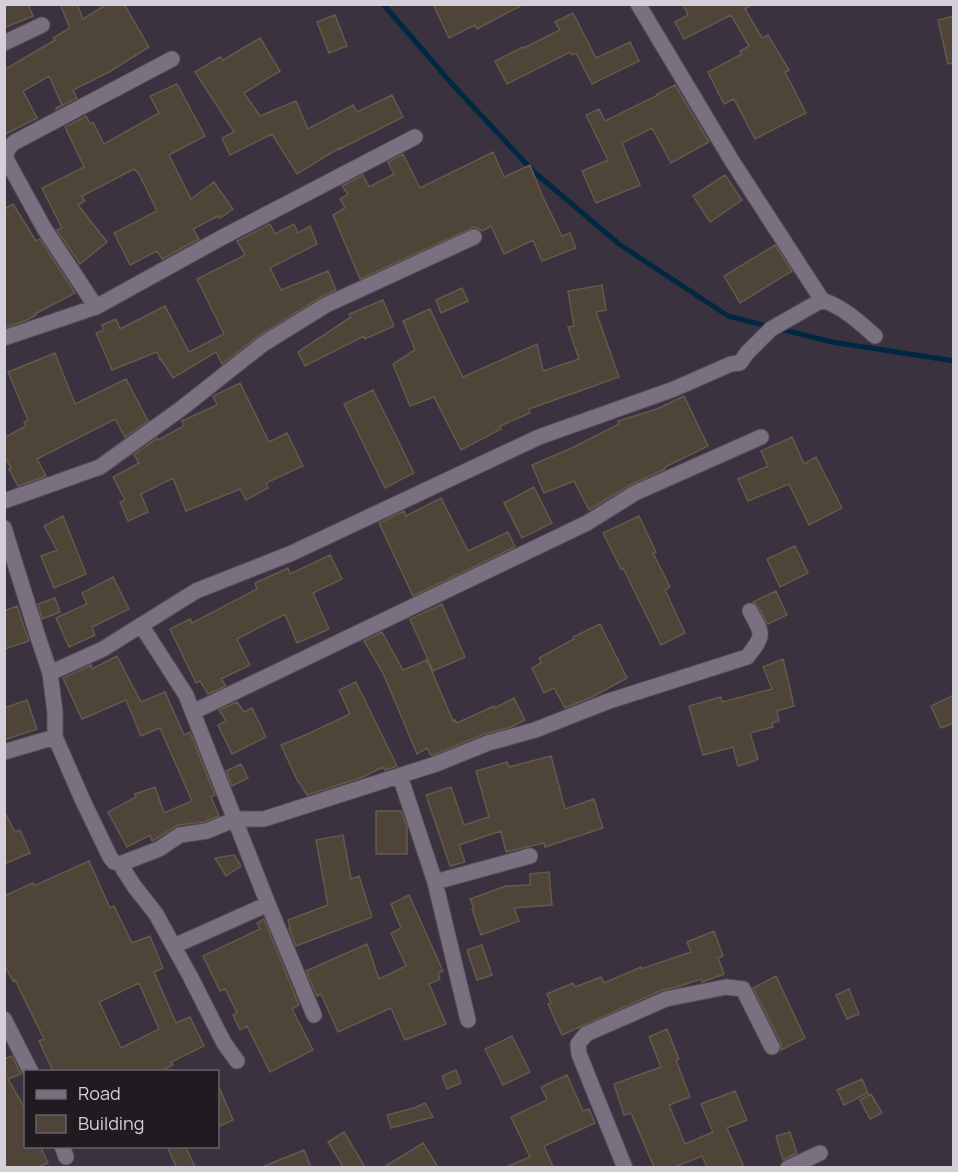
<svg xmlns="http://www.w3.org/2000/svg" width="958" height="1172" viewBox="0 0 958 1172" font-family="Manrope,sans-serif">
<rect width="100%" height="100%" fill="#3a323e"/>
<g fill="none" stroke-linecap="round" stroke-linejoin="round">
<path stroke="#002842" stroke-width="5" d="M383,4L452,84L534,172L619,244L728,316L771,327
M780,329L832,342L954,361"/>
</g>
<path fill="#4f4438" stroke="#64594c" stroke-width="1.5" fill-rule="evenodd" d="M4,4H28L33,16L4,28Z
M60,4H77L83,19L107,4H124L149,47L109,72L73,90L77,98L56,109V108L62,105L49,76L23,91L37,118L4,135V70L55,40L53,38L70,28Z
M433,4H524L477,29L475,25L449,38Z
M683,4H753L745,9L762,38L768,35L789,70L785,72L806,113L755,139L734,99L724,104L708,72L742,54L740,51L749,46L731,15L684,39L675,22L688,15Z
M573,13L596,58L630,42L639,61L592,84L576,53L572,55L570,52L507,84L495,61L523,47L524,48L560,30L555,22Z
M335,15L347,46L329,53L317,22Z
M954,16V63L948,64L938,20Z
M260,38L280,71L244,93L260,116L296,101L308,129L353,105L357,112L392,95L403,117L340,149L339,148L297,174L272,134L230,155L222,138L234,132L195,72L220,57L223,60Z
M177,84L205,136L169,155L191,199L214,182L233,209L220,218L218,216L193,229L199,239L162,259L157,251L130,265L114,233L157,211L138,172H137L134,169L82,196L85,201L78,205L107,242L80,264L57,230L62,228L42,188L84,167L65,127L86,116L90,124L93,122L104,144L159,113L150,96Z
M675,85L709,142L671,163L652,128L622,143L640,185L596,203L582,171L608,160L586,115L599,109L605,121L658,95L657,94Z
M493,152L504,177L530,165L542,195L562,236L570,233L576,248L542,261L533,240L504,254L491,226L482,231L479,229L474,227L360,279L333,215L345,208L340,199L348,194L342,186L363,175L369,187L394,174L388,162L403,154L420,188Z
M725,175L742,200L710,222L693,196Z
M13,204L36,241L40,239L75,293L35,314L36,315L27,320L4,328V209Z
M270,224L275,234L294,224L298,233L310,226L317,244L270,268L281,290L328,271L336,290L321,297L258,336L222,364L216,352L173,378L161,359L160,360L157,352L112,370L96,333L104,330L102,325L116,319L120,329L165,306L189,352L224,334L197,279L245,255L237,241Z
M775,245L792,271L740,303L724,276Z
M602,285L606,310L596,312L619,377L529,409L530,413L500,426L501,429L461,450L434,397L410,406L393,364L415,350L403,321L430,309L447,345L463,377L537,344L543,371L579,359L568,327L574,326L568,291Z
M462,288L468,301L441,313L436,300Z
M383,300L394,326L365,339L364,336L305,366L298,352L351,317L349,314Z
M55,353L75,404L126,379L148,421L125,437L115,419L37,459L46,476L18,486L9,469L11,468L4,456V438L26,426L24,422L28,420L8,372Z
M240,383L269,442L287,433L303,466L266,483L268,488L246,500L240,489L186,511L173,478L141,494L148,512L128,521L120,502L125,500L113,477L139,463L134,455L157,438L158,440L184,426L182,421L217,405L213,396Z
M373,390L414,473L385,488L344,404Z
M684,396L708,446L665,467V469L630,485L589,510L574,481L544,493L532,465L572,448L619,424L618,421L657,409Z
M792,437L804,464L816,457L842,508L809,525L789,484L748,501L738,479L768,466L761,451Z
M534,487L552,523L522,538L504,503Z
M441,498L468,551L508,532L515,547L413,596L379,523L404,511L406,516Z
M63,516L86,574L54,588L41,556L57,550L44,526Z
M639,516L656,552L653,553L670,587L665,590L685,633L661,645L623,568L621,569L603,533Z
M795,546L808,573L780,587L767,559Z
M330,555L342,579L313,593L329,629L297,643L285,614L237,639L250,665L221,679L226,686L208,694L200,681L196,683L170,629L190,619L192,623L257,589L255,583L288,568L290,574Z
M113,577L129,609L92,627L95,635L69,647L56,618L87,604L82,593Z
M776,591L787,615L768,624L758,606L753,602Z
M55,598L60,612L42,619L38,604Z
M442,604L465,657L433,671L410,619Z
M17,606L29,641L4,649V611Z
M600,624L627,678L592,697L565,708L554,688L544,693L532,668L541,663L539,658L574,639L573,637Z
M382,632L403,670L427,660L453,721L455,720L457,723L494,706L495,708L514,698L525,720L511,727L484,734L433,755H431L427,748L417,754L383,673L364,641Z
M117,656L141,702L165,692L184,735L190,732L215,795L211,797L219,816L204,822L178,825L154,840L152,841L150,835L127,847L108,812L136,797L135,794L155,787L164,813L192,801L160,728L141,736L126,700L82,719L63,678L91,665L92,669Z
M783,659L794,706L777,711L779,721L772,723L773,727L750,733L758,759L755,760V761L738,766L733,747L703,755L689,706L721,697L722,702L772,689L763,667Z
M356,682L397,766L385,770L383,767L363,777L307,795L299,782H298L281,745L310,733L350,714L339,690Z
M954,695V723L941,728L931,706Z
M27,700L37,729L4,740V708Z
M237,702L244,712L252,708L266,737L232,754L218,725L226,721L219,710Z
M551,756L565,809L594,799L603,828L545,847L544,843L506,852L501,831L459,845L465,862L450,866L426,795L451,787L464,825L489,817L476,771L507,762L509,767Z
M241,764L248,778L232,786L226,771Z
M4,811L15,832L20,830L30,853L4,864Z
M376,811H401L407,827V854H376Z
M343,835L351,879L359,876L372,917L296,946L289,928L290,927L288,920L328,905L316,840Z
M234,855L241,866L226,876L215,858Z
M89,861L110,908L114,906L132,943L150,936L163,968L154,972L176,1023L190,1017L204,1046L171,1062L173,1065L160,1071H53L39,1041L44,1039L15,980L13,981L4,964V896L33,883L34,886ZM139,983L159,1029L121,1048L99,1002Z
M549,872L552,905L514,908L519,921L481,935L472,909L474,908L470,899L506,886L530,885V874Z
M409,895L443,971L438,973L440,979L429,984L446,1024L405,1040L391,1008L338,1032L321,994L317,996L306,971L367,944L379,979L406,966L391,933L401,928L391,904Z
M264,919L299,1005L292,1009L313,1050L270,1072L247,1026L240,1030L233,1015L237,1013L225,989L220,991L203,956L260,929L257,923Z
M714,931L723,956L718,958L724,974L705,981L702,982L701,979L677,987L662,990L562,1035L548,1004L551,1003L547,994L573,983L575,987L601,977L604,983L641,967V969L691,952L687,942Z
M482,945L492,975L477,980L467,950Z
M776,976L805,1038L781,1050V1043L753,988Z
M849,989L859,1014L847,1019L836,995Z
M667,1029L679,1059L676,1060L690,1097L669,1105L685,1144L713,1132L701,1104L735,1091L747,1120L727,1128L744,1167H707L702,1156L675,1167H654L631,1113L624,1115L614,1084L661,1067L649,1037Z
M512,1036L530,1072L503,1085L485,1049Z
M12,1056L21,1074L8,1079L26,1110V1146H40L48,1163L38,1167H4V1059Z
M456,1070L461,1083L447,1089L442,1076Z
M567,1075L583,1111L589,1109L595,1123L544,1146L553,1167H506L530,1157L511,1117L547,1100L541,1087Z
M862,1079L868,1093L844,1105L837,1090Z
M218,1085L233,1120L218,1127Z
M871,1094L882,1113L870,1119L860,1100Z
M425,1103L433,1117L391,1128L387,1115L414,1108Z
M344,1132L365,1167H343L328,1142Z
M790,1132L797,1153L783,1160L776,1136Z
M423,1143L438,1167H384Z
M167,1146H185L195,1167H176Z
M304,1150L311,1167H262Z"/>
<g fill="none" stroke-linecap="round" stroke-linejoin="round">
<defs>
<path id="minor" d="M638,4L732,161L822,300C843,307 858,321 875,336
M4,43L42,25
M96,307L44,228L5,157L9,147L15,142L172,59
M4,338L96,307L221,238L415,137
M4,501L100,467L182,408L263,344L326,305L474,237
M4,528L37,634L50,673L55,712V737L83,801L110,857L114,862L120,864L159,849L180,835L207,831L236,819H264L436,764L488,743L535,730L609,701L747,657C765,635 763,634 750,611
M141,625L186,695L268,904L314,1015
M50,673L103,649L196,591L292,553L539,437L674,389L731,364L740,363L747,353L771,329L822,300
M193,712L587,523L635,493L761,437
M4,752L55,737
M400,776L435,882L468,1020
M120,864L134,886L156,914L190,976L224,1043L237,1061
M435,882L530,856
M174,946L268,904
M4,1019L31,1072
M62,1146L66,1157
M625,1168L579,1054L578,1044L586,1034L666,999L726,987L743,989L772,1047
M788,1168L820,1153"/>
</defs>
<use href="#minor" stroke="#57505b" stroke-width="17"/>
<use href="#minor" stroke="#7a7180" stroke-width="15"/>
</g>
<rect width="958" height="1172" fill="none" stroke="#d4cfd8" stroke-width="12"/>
<rect x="24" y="1070" width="195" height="78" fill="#1f1b21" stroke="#67636a" stroke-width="1.5"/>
<rect x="36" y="1090" width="30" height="9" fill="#7a7180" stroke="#67636a" stroke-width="1.5"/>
<text x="78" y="1100" font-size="18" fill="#d4cfd8">Road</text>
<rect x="36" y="1115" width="30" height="18" fill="#4f4438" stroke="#67636a" stroke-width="1.5"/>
<text x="78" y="1130" font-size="18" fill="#d4cfd8">Building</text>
</svg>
